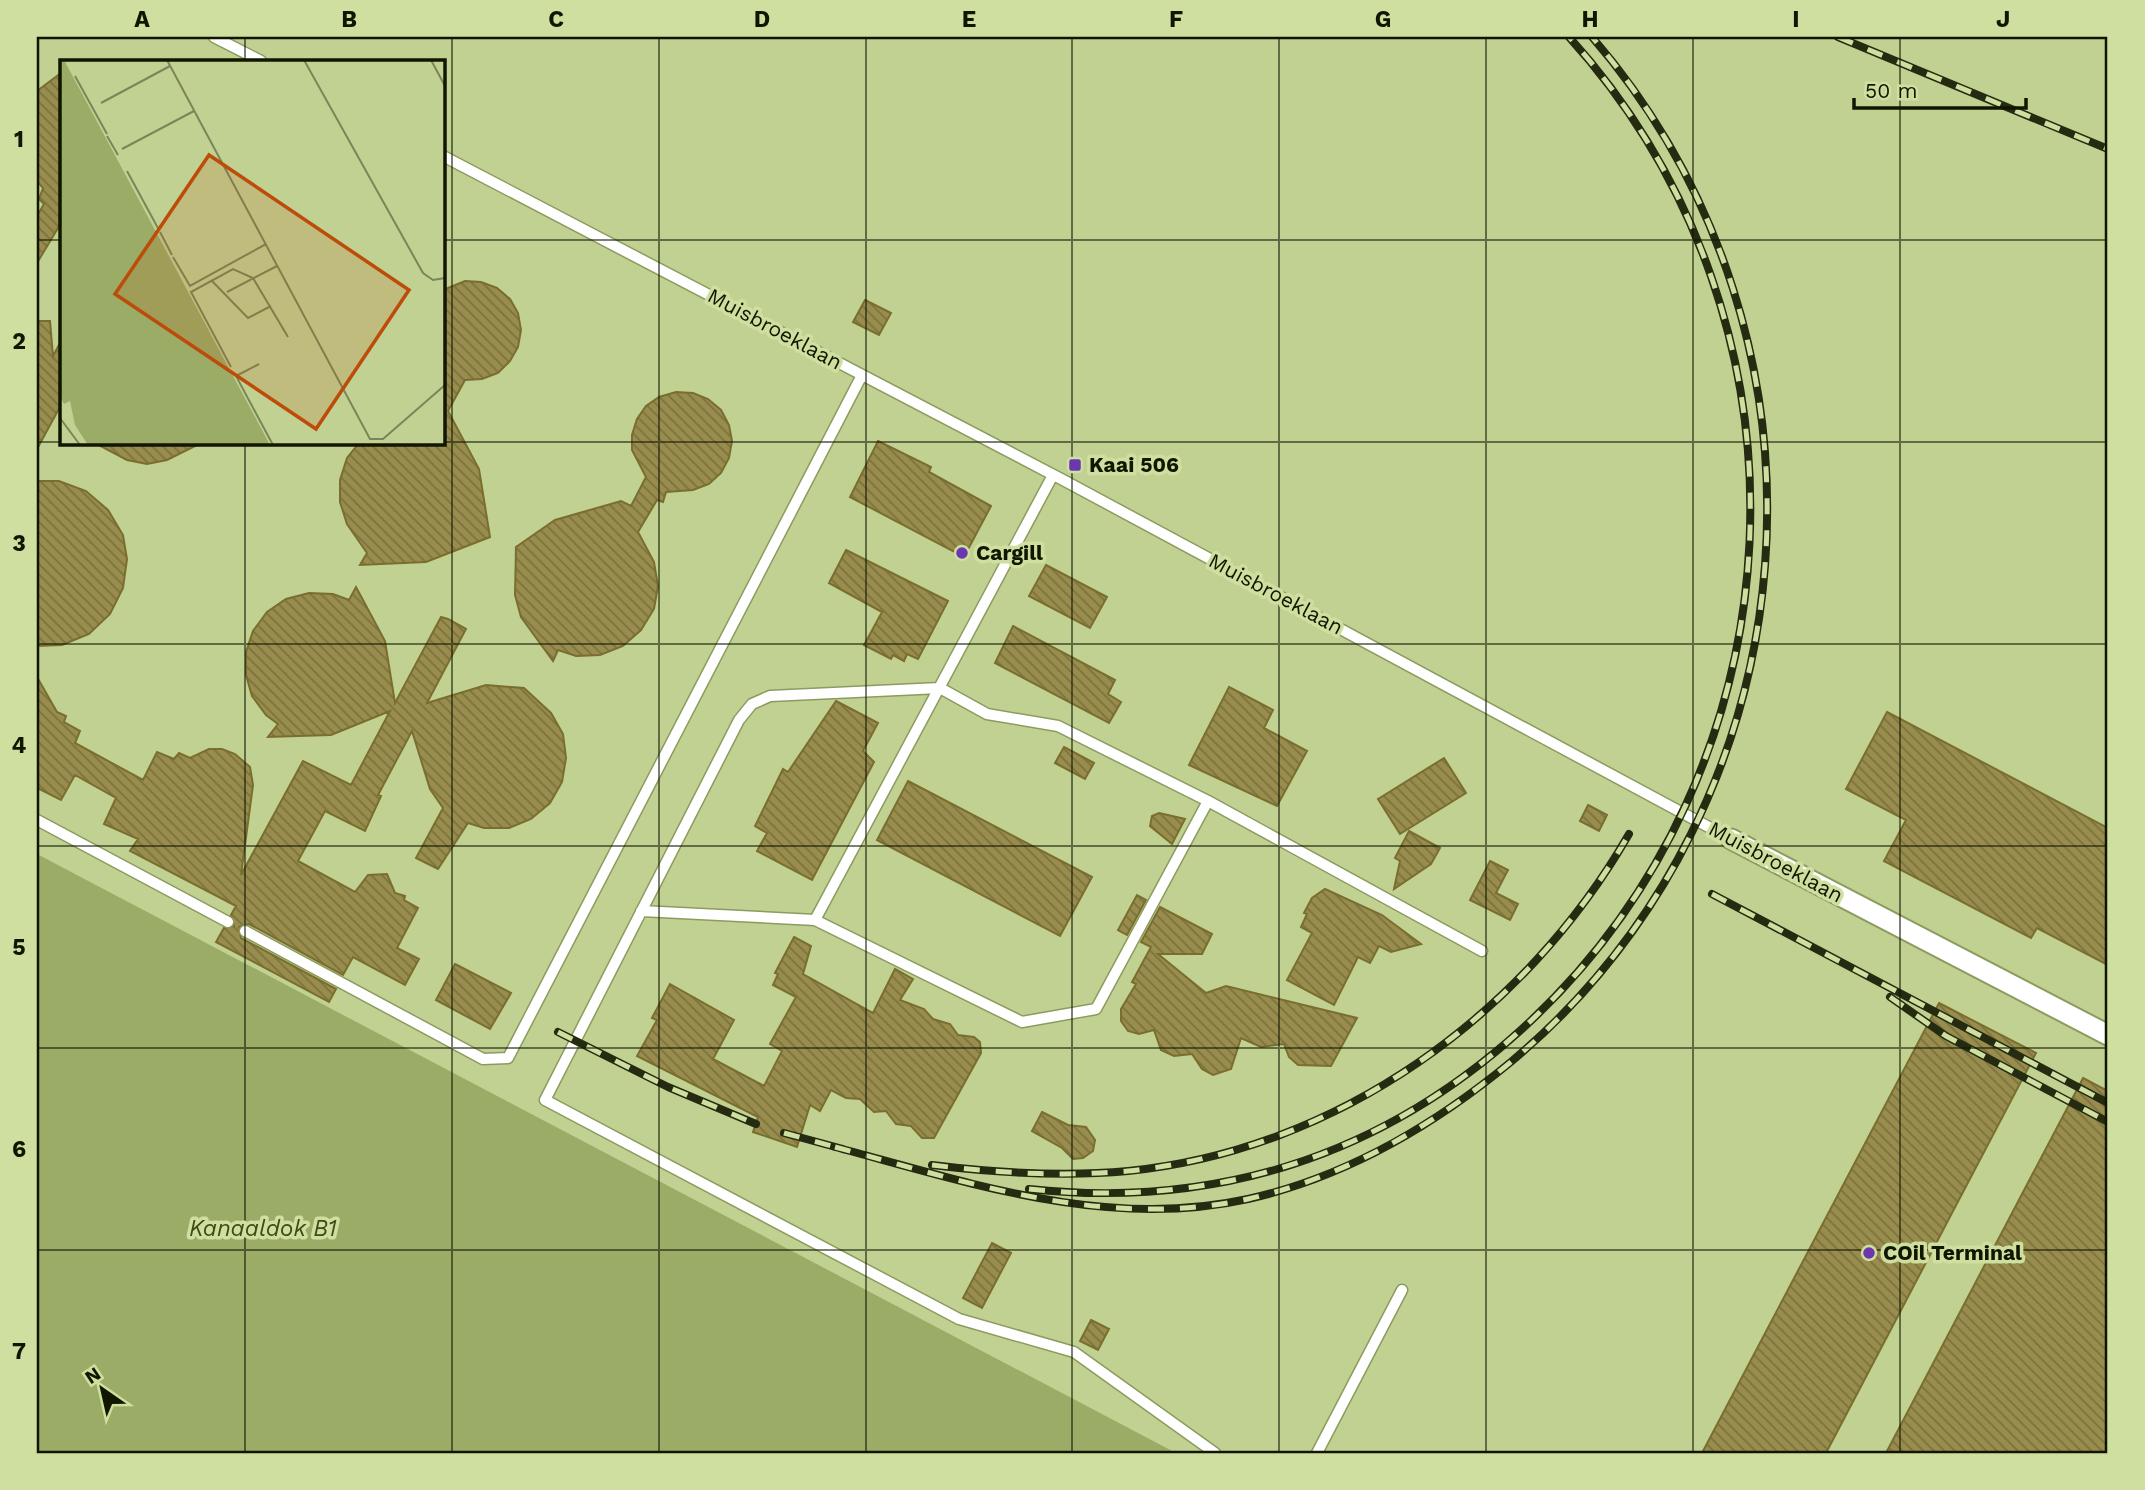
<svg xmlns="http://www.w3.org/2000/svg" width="2145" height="1490" viewBox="0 0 2145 1490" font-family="'Work Sans',sans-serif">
<defs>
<pattern id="building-back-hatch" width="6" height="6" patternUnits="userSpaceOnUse" patternTransform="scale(1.75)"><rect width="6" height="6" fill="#988d4d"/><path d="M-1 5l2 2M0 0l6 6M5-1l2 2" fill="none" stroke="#7b723e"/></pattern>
</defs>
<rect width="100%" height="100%" fill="#c1d192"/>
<path fill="#9bac67" d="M37,854L1176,1453H37Z"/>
<path fill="url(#building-back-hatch)" stroke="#796e2e" stroke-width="2" d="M61,73V223L37,263V216L44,204L39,199L43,188L37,181V91Z
M465,281L481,282L497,288L510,299L518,313L521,330L518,347L510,361L498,373L482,379L465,380L448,411L479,469L490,537L426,562L360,565L367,553L347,524L340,502V480L347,458L359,443H443V290Z
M865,300L891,313L879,335L853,322Z
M37,321H50L53,356L61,341V405L37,449Z
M676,392L693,393L708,399L721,410L729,425L732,441L729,458L721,473L709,484L693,490L666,492L663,502L657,500L638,532L654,562L658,586L654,609L641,630L623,646L600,655L576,656L558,650L553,661L521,617L515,595L516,547L555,520L621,501L631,506L646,477L632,450V435L637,419L646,406L659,397Z
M878,441L931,467L929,472L991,506L964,557L850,497Z
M95,443H201L167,460L147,464L127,460Z
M37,481H59L86,491L108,510L123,535L127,559L123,588L110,614L89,634L62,645L37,646Z
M846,550L948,601L918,659L907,654L904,661L893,655L891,659L864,645L882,612L829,583Z
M1046,565L1107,597L1090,628L1029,596Z
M356,587L385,641L395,703L441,617L448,619L466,629L427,703L486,685L524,688L551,713L563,734L566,758L562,782L550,803L531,819L509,828H484L468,823L438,869L416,858L443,808L430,789L412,731L378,795L381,796L365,831L325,811L298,861L355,892L368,875L387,874L395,893L405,896L404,900L418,908L397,948L419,959L405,985L353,957L343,975L249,924L239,927L241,938L336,989L329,1002L216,942L224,928L234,926L231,915L236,906L130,851L138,839L104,824L116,798L75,775L61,800L37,788V677L57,712L66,716L64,722L80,731L75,743L143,780L157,752L174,759L179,753L190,758L209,749H222L235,754L250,767L253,785L241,875L303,761L351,785L390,711L331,735L268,737L278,724L266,715L252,696L246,675V652L253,631L267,612L286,599L309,593L333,594L349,600Z
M1013,626L1115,680L1108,694L1121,702L1109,723L995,663Z
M1229,687L1273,710L1264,728L1307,751L1277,806L1189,765Z
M836,701L878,723L863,751L874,762L812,880L757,851L767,833L755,826L783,769L788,772Z
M1887,712L2108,828V965L2037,928L2031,938L1884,861L1906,820L1846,789Z
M1064,747L1094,763L1085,779L1055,763Z
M1444,758L1466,793L1400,834L1378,799Z
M908,781L1092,877L1060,936L877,840Z
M1588,805L1607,815L1599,831L1580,821Z
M1159,813L1185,819L1172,844L1150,826L1152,816Z
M1409,831L1440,848L1431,864L1394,889L1400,861L1395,858Z
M1490,861L1508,870L1496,893L1518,904L1510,920L1470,900Z
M1325,889L1382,915L1421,944L1391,952L1379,946L1370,963L1358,957L1334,1005L1287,980L1312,933L1301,927L1307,914L1304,913L1312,898Z
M1137,895L1146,900L1127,935L1118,930Z
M1160,907L1212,934L1202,954H1158L1206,993L1226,986L1357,1018L1331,1066L1298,1065L1289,1057L1284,1044L1261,1047L1241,1038L1231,1069L1213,1075L1202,1069L1192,1054L1174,1056L1161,1050L1154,1030L1139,1034L1128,1031L1121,1021V1009L1136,984L1132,982L1151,947L1141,942Z
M794,937L811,946L803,974L873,1013L895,969L913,979L900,1000L924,1009L933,1019L950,1024L958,1035L974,1037L980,1042L981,1053L934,1138H922L911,1126L896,1124L886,1111L874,1112L860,1099L846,1098L831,1090L820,1111L810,1105L797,1147L753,1132L758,1117L637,1056L657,1020L652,1018L670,984L734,1020L713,1059L764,1086L782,1051L770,1044L796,997L773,985L778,974L775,973Z
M455,964L511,993L490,1029L436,1000Z
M1939,1003L2036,1053L1826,1453H1702Z
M2083,1078L2108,1091V1453H1886Z
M1042,1112L1068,1125L1086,1127L1095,1140L1093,1151L1083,1158L1073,1159L1062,1148L1032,1131Z
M992,1243L1011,1253L982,1308L963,1298Z
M1091,1320L1109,1329L1098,1350L1080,1341Z"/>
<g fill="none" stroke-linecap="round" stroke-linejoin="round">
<defs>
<path id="lane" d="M214,37L261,61
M443,156L1065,481L1731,839
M37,820L228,922
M641,911L815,920L1022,1022L1096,1009L1208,801
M815,920L1053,475
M245,931L483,1059L508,1058L862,375
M1215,1453L1074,1352L959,1319L545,1100L739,720L752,704L770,696L940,688L987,714L1058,726L1208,801L1482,951
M1317,1453L1402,1290"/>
<path id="street" d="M1731,839L2108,1035"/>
</defs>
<use href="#lane" stroke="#8c9b5e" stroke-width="13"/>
<use href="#street" stroke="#8c9b5e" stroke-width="23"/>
<use href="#lane" stroke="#fff" stroke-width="10"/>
<use href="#street" stroke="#fff" stroke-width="19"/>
<defs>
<path id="rail" d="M1838,37L2108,149
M1712,894L2108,1103
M1890,997L1946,1036L2108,1122
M558,1032L668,1087L756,1124
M784,1133L843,1149
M835,1147C970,1183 1107,1230 1248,1199C1346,1177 1436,1124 1512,1061C1819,803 1853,339 1592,37
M932,1165C998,1173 1062,1177 1128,1171C1338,1150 1525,1015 1629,834
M1029,1189C1216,1209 1382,1156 1522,1029C1807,769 1828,323 1569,37"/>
</defs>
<use href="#rail" stroke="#252b11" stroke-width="8"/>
<use href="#rail" stroke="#cedf9f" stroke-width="5" stroke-dasharray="16" stroke-linecap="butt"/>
</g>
<path fill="none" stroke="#111601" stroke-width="2" stroke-opacity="0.55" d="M245,37V61M452,37V1453M659,37V1453M866,37V1453M1072,37V1453M1279,37V1453M1486,37V1453M1693,37V1453M1900,37V1453M37,240H61M443,240H2108M37,442H61M443,442H2108M245,443V1453M37,644H2108M37,846H2108M37,1048H2108M37,1250H2108"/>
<g fill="#6c37ae" stroke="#cedf9f" stroke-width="2.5">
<rect x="1068" y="458" width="14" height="14" rx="3.5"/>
<circle cx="962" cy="553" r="7"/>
<circle cx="1869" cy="1253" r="7"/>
</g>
<g text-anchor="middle" stroke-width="7" stroke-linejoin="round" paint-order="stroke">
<g font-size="21" fill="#111601" stroke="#cedf9f">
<text transform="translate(775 329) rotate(28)" y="7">Muisbroeklaan</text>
<text transform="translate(1276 594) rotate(28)" y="7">Muisbroeklaan</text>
<text transform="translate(1776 862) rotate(28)" y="7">Muisbroeklaan</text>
</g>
<g font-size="21" font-weight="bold" fill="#111601" stroke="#cedf9f" text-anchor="start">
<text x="1089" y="472">Kaai 506</text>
<text x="976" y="560">Cargill</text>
<text x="1883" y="1260">COil Terminal</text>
</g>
<g font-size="23" font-style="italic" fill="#404a17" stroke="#cedf9f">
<text x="263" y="1236">Kanaaldok B1</text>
</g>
</g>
<g transform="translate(60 60)">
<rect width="385" height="385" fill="#c1d192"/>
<path d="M0,0H4L210,385H28L15,365L10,341L4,344L0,337Z" fill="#9bac67"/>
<path fill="none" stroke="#7b8658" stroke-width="2" d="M107,0L310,379H323L385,325M244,0L363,213L373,220L385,218M371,0L385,26M15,16L47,74M41,43L110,6M47,76L58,95M62,89L134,51M67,111L99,170M100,172L112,195M113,197L130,226L206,184M151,220L188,258L211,246M167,232L217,206M199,304L176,316L213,385M171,307L131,232L173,209L193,218L228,277M0,358L20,385"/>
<path fill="#bd4c0a" fill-opacity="0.15" stroke="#bd4c0a" stroke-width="3.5" d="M149,95L349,230L256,369L55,234Z"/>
<rect width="385" height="385" fill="none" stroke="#111601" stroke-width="3.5"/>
</g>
<rect width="2145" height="1490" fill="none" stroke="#cedf9f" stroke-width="77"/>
<g transform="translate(102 1389) rotate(326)" stroke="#cedf9f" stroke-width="5" paint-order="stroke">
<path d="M0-5L12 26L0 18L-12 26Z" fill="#111601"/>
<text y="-10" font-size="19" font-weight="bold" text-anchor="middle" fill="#111601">N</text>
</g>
<path d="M1854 98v10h172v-10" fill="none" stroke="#111601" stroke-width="3.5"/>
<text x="1865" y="98" font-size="21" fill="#111601" stroke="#cedf9f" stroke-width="5" paint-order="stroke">50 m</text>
<rect x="38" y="38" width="2068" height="1414" fill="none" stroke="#111601" stroke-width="2.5"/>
<g font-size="23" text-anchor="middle" font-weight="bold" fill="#111601">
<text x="142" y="27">A</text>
<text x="349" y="27">B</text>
<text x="556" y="27">C</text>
<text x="762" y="27">D</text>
<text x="969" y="27">E</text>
<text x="1176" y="27">F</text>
<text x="1383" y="27">G</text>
<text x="1590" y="27">H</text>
<text x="1796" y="27">I</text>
<text x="2003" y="27">J</text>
<text x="19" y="147">1</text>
<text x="19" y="349">2</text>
<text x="19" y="551">3</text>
<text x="19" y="753">4</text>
<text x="19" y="955">5</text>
<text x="19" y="1157">6</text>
<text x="19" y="1359">7</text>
</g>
</svg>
